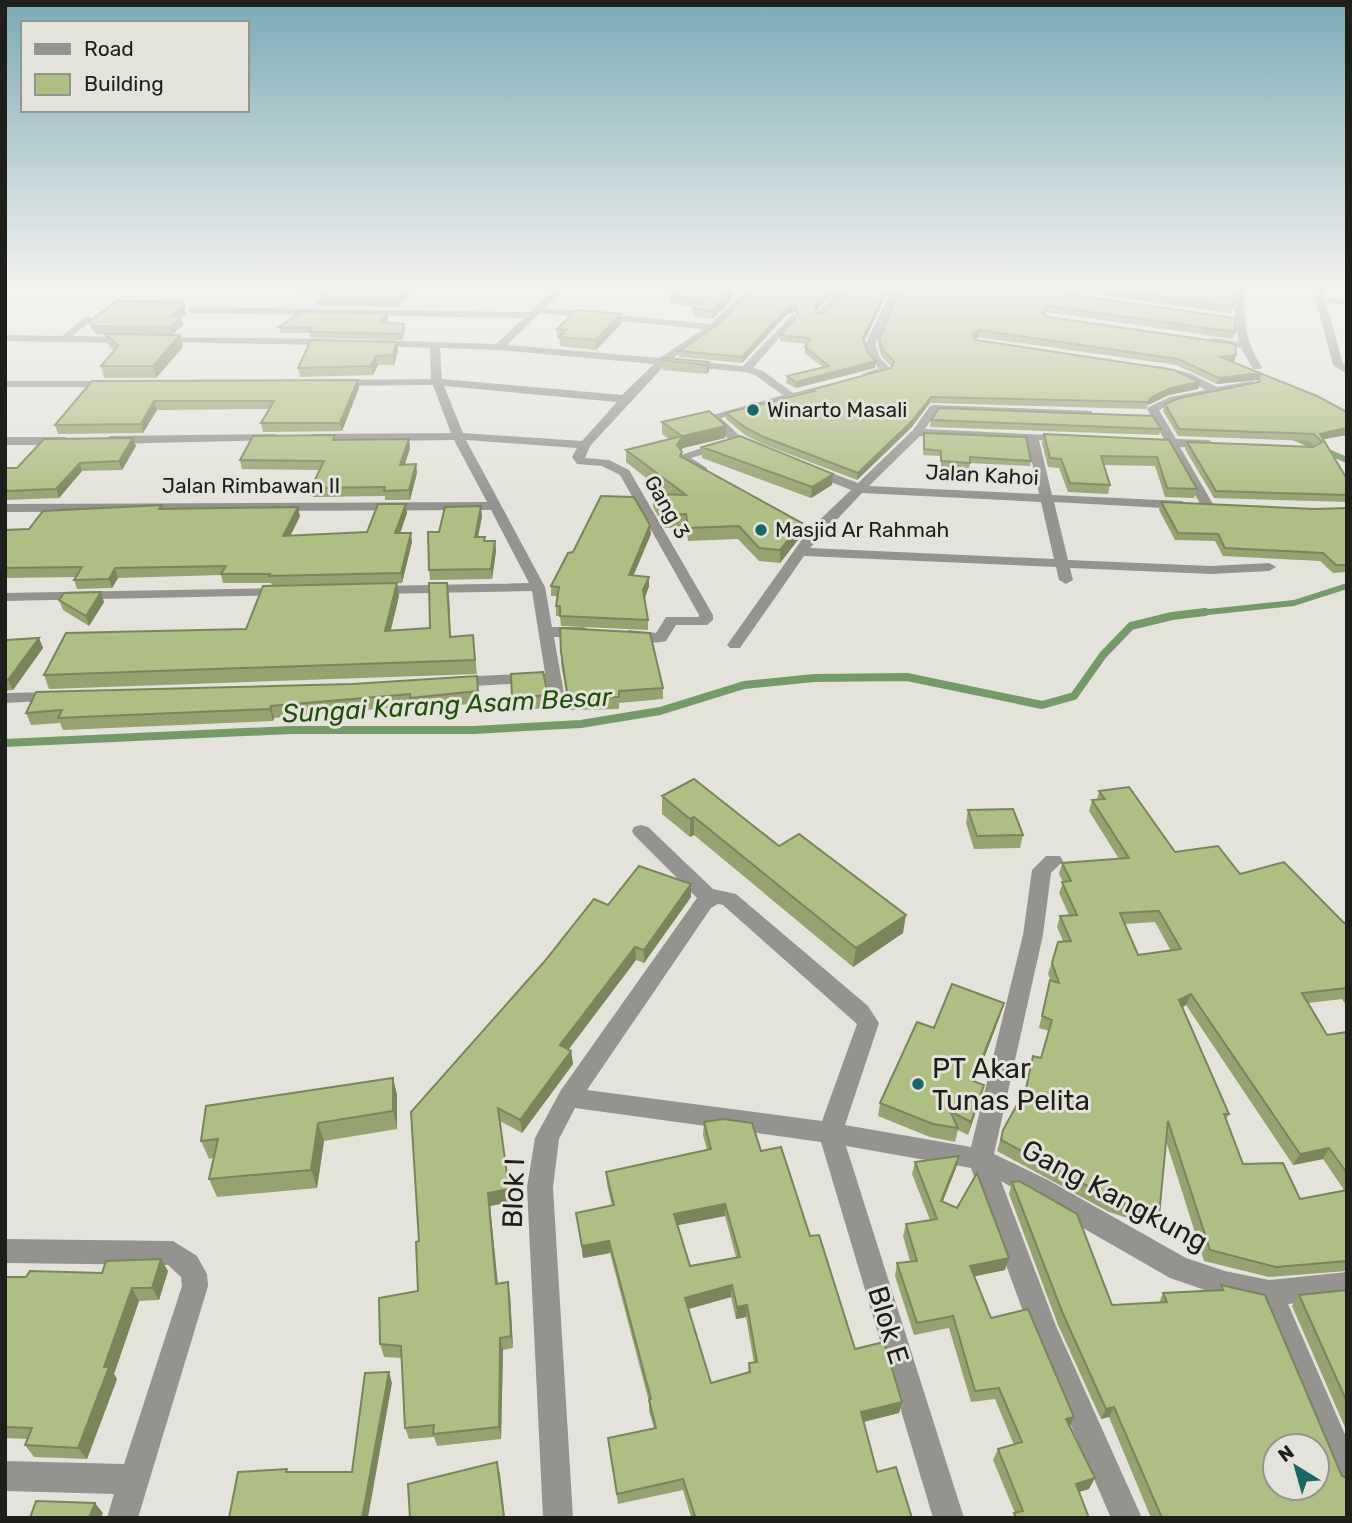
<svg xmlns="http://www.w3.org/2000/svg" width="1352" height="1523" viewBox="0 0 1352 1523" font-family="Rubik,sans-serif">
<rect width="100%" height="100%" fill="#e4e3db"/>
<g fill="none" stroke-linecap="round" stroke-linejoin="round">
<path stroke="#759a69" stroke-width="6" d="M1295,438L1347,460
M1189,614L1294,603L1347,586"/>
<path stroke="#759a69" stroke-width="8" d="M5,743L291,730H474L581,724L660,711L744,685L814,678L907,677L1042,705L1074,696L1103,655L1131,626L1172,616L1205,612"/>
<path fill="#959390" fill-rule="evenodd" d="M1319,297L1347,301V305L1317,300L1316,299Z"/>
<path fill="#959390" fill-rule="evenodd" d="M554,289H564L545,308L710,324L747,289H757L715,329L672,359L743,366L793,314L798,317L796,319L753,368L763,371L793,393L832,383L837,386L721,418L739,435L761,445V451L757,452C742,447 711,433 709,416L783,395L755,375L745,372L665,365L590,446L585,458L609,460L629,470L713,615V620L707,625H676L666,641C654,644 631,643 621,635L629,630L656,633L666,617H699V615L620,475L602,466L577,464L572,457L577,448L466,440L545,587L552,627H584L592,632L584,637H554L566,705L564,708H552L546,682L454,687L446,682L454,677L545,673L532,591L377,594L370,590L377,586L529,583L491,510L5,512V504L487,502L454,440L313,442L307,438L313,434L451,433L433,385L336,386L331,383L336,380L431,379L430,348L376,346L371,343L376,340L496,344L524,318L192,313L187,310L192,307L530,312ZM540,313L703,329L660,358L507,345ZM440,348L499,350L654,364L622,395L442,379ZM444,386L617,402L582,441L463,433Z
M666,289H699L704,292L699,295Z
M839,289H848L823,317H817V313Z
M892,289H901L875,345L880,358L891,369L870,378H862V374L879,368L870,359L865,345Z
M1235,289H1245C1242,317 1246,344 1262,367L1261,369H1253L1241,348L1209,341L1214,338L1239,342L1235,320Z
M1313,289H1322L1343,364L1347,366V374L1333,365Z
M87,316L92,319L73,336L128,337L133,340L128,343L5,341V335L62,336Z
M159,337L334,339L339,342L334,345L155,342L154,340Z
M1158,366L1190,373L1217,387L1252,381L1257,384L1177,402L1159,410L1176,439L1209,440L1215,444L1209,448L1180,447L1214,506L1213,509H1203L1168,446H1146L1140,442L1146,438L1164,439L1147,409L1149,407L1170,397L1206,390L1183,377L1154,371V367Z
M5,381H112L117,384L112,387H5Z
M934,405L1092,411V415L1088,416L937,411L925,429L1070,436L1072,438L1066,442L1039,440L1052,495L1182,501L1188,505L1182,509L1054,502L1068,560L1211,566L1269,563L1276,567L1269,571L1211,574L1070,568L1073,580L1066,584L1059,580L1056,567L804,556L740,648H730L727,645L808,531L851,490L808,473V467H816L858,483L913,430L930,406ZM920,436L1027,440L1039,494L869,486ZM862,493L1041,502L1054,559L810,548Z
M275,434L281,438L279,440L110,444L104,440L110,436Z
M5,437H65L71,441L65,445H5Z
M725,440L729,441V447L691,458L707,468V474C695,476 683,466 678,456Z
M282,588L289,592L287,595L5,601V593Z
M55,692L63,697L61,700L5,703V693Z
M641,825L648,827L713,889L736,894L868,1006L879,1023L845,1125L971,1147L1023,935L1032,870L1046,856H1060L1063,861L1051,873L1043,935L994,1154L1048,1180L1186,1258L1225,1271L1269,1280L1347,1272V1298L1288,1304L1347,1439V1489L1336,1485L1260,1304L1225,1297L1170,1278L1001,1181L1056,1326L1142,1518H1111L1030,1331L971,1168L846,1146L964,1518H933L821,1142L575,1108L559,1139L553,1187L573,1518H543L527,1187L535,1138L561,1090L697,898L634,835L632,831L634,827ZM718,904L723,905L857,1024L822,1121L587,1090L711,908Z
M5,1239L173,1241L197,1256L207,1274L208,1286L138,1518H107L114,1494L5,1491V1461L124,1464L182,1286L181,1277L168,1265L5,1263Z"/>
</g>
<path fill="#96a371" fill-rule="evenodd" d="M290,289H410V293L397,307L318,306L317,301L323,296H314L313,291H290Z
M835,289L816,311V313H825L889,289L864,341L868,353L875,368L796,388L786,383L787,376L823,367L805,354V347L807,344L780,341V335L797,316L796,312L788,313L742,363L679,357V351L717,325Z
M900,289H1234L1233,307L1231,313L1071,291L1068,294L1235,332L1233,339L1047,312L1044,315L1048,317L1236,355L1234,362H1231L1317,396L1347,435L1323,439L1347,479V502L1214,498L1185,449L1187,442L1313,447L1316,446L1311,441L1178,436L1163,411L1165,404L1257,382L1258,380L1217,384L1176,365L978,337L975,339L976,340L1200,382L1198,389L1169,395L1148,405L1146,409L930,403L911,428L857,480L763,444L745,435L726,419V413L811,392V390L891,368L892,367L882,357L878,345L879,339Z
M732,292V300L712,319L693,316V309L695,307L670,303V295Z
M184,305L186,313L181,318L183,325L172,335L96,334L92,330L89,322Z
M387,313L388,319L384,322L404,324L405,330L402,340L318,338L310,337L309,333H280L279,327Z
M621,324L596,350L560,346L559,338H557V329Z
M105,334L180,335L183,347L156,378H104L101,366L114,351L109,346Z
M397,342L398,351L394,365H378L373,375L300,377L298,368Z
M663,360L709,362V371L707,374L663,370Z
M358,380L359,388L342,431L263,432L261,423L269,409L157,410L143,433L58,434L55,425L92,381Z
M931,420L1161,429L1159,435L930,427Z
M662,422L725,438L683,448L681,451L682,457L801,536L780,563L759,561L738,539L688,541L686,527L665,528L653,507V494L668,495L626,462V450L669,439L662,434Z
M924,433L1031,461L1030,466L970,463L969,469L941,467V456L923,455Z
M1044,434L1169,440L1197,489L1194,498L1165,497L1155,466L1104,465L1110,485L1108,494L1068,492L1059,468L1048,467L1042,443Z
M409,439L410,448L404,465L416,464L417,473L410,500H385V496L313,497L311,488L319,470L242,469L240,460L336,440Z
M136,446L122,470L82,471L59,498L5,500V468H17Z
M702,447L832,485L811,498L702,458Z
M1161,502L1314,509L1347,508V572L1333,573L1320,561L1223,556L1215,541L1175,540L1159,510Z
M163,509L300,516L290,536L367,532L407,513L400,533L412,542L402,583L272,585L271,583H223L221,575L118,578L112,588L77,589L74,580L76,577L5,578V530L29,529Z
M482,516L478,537H485V541H495L496,551L492,579L430,580L429,570L439,532Z
M651,534L633,575L649,586L645,598L648,620V630L561,626L560,616H556V606L557,596H551V586Z
M397,583L399,596L391,630L430,628L449,596L451,637L473,635L477,674L49,689L44,675L246,629Z
M59,600L104,602L89,626L63,610Z
M39,638L43,648L13,690L5,691V642Z
M561,652L663,688V699L619,703V709L569,710L561,664Z
M477,676L479,703L412,710L411,706L274,718L273,721L63,730L60,723L31,725L26,713L352,684Z
M548,695L549,708L513,710L512,698Z
M1099,791L1175,852L1240,874L1347,923V1007L1342,999L1308,1003L1327,1035L1347,1032V1271L1269,1277L1204,1261L1166,1141L1159,1216L1154,1227L1109,1212L997,1151L1003,1130L1022,1102L1033,1056L1041,1058L1049,1031L1039,1028L1047,992L1051,981L1048,974L1058,942L1063,941L1057,927L1060,916L1069,915L1059,893L1063,882L1059,874L1062,863L1119,859L1089,811L1092,800H1097ZM1155,922L1171,951L1138,955L1124,924ZM1186,1005L1293,1165L1323,1159L1344,1190L1300,1199L1243,1164L1226,1120L1229,1114L1183,1007Z
M662,796L779,846L903,933L853,967L694,835L690,837L662,814Z
M968,810L1023,835L1020,848L974,849L966,823Z
M691,884V897L644,963L636,960L569,1049L571,1051L573,1064L522,1133L500,1121L511,1202L490,1206L498,1284L510,1295L513,1348L503,1350L501,1439L437,1446L434,1437L409,1439L405,1428L402,1358L384,1357L380,1344L418,1291L419,1241L608,905Z
M1000,1016L975,1082L980,1099L968,1135L958,1130L955,1142L930,1137L878,1116L880,1103L934,1028Z
M393,1078L397,1095V1129L324,1141L317,1188L217,1197L209,1179L214,1158L209,1159L201,1141Z
M704,1122L761,1151L810,1236L855,1349L902,1402L899,1413L864,1422L877,1472L691,1517L683,1490L618,1504L608,1438L654,1428L649,1411V1402L610,1253L583,1258L576,1213L612,1206L607,1185L606,1172L707,1150L703,1135ZM725,1216L736,1257L690,1266L677,1225ZM731,1297L736,1319L746,1317L754,1363H749L748,1373L711,1383L688,1309Z
M959,1156L956,1168L943,1201L1005,1270L974,1276L991,1318L1074,1417L1070,1426L1089,1489L1079,1492L1089,1518H1012L1015,1513L993,1460L998,1449L1014,1445L995,1399L971,1402L949,1328L914,1335L895,1276L897,1263L910,1261L903,1236L906,1224L930,1220L912,1174L915,1162Z
M1012,1182L1112,1305L1159,1303L1163,1293L1218,1291L1221,1285L1347,1518H1151L1109,1417L1101,1419L1058,1325L1009,1194Z
M168,1271L159,1300L139,1301L114,1374L117,1379L87,1459L34,1457L25,1445L27,1439L5,1438V1277H26L102,1273Z
M1347,1290V1432L1292,1306L1299,1295Z"/>
<path fill="#7a855c" d="M408,289H410V293L397,307V302Z
M830,289H835L815,311L816,305Z
M887,289H889L863,344V338Z
M1066,289H1072L1071,291L1063,296L1065,290Z
M732,292V300L712,319V311Z
M184,305L186,313L181,318L183,325L172,335L170,327L172,316Z
M796,306V312L788,313L742,363V357L788,307Z
M1049,306L1047,312L1040,319L1041,313Z
M387,313L388,319L380,328L379,322Z
M621,314V324L596,350V340Z
M404,324L405,330L402,340L401,334Z
M979,330L978,337L971,341L972,335Z
M180,335L183,347L156,378L153,366Z
M397,342L398,351L394,365L393,355Z
M1236,355L1234,362L1218,364L1220,357Z
M376,356L378,365L373,375L371,366Z
M876,361L875,368L796,388V382Z
M709,362V371L707,374V365Z
M1260,373L1258,380L1217,384L1219,378Z
M358,380L359,388L342,431L340,423Z
M1200,382L1198,389L1169,395L1148,405L1150,398L1171,388Z
M931,397L930,403L911,428L857,480L858,473Z
M154,401L157,410L143,433L141,424Z
M726,426L725,438L683,448L677,458V445L683,436Z
M1347,428V435L1320,440V434Z
M133,438L136,446L122,470L119,461Z
M409,439L410,448L402,474L400,465Z
M80,463L82,471L59,498L56,489Z
M416,464L417,473L410,500L409,490Z
M833,474L832,485L811,498L812,487Z
M406,504L407,513L397,542L395,533Z
M481,506L482,516L476,547L475,537Z
M298,507L300,516L286,545L283,536Z
M802,523L801,536L780,563V550Z
M650,525L651,534L630,584L629,575Z
M411,533L412,542L402,583L401,573Z
M495,541L496,551L492,579L491,569Z
M115,568L118,578L112,588L109,579Z
M649,577V586L644,600L643,590Z
M397,583L399,596L387,644L385,631Z
M447,583L449,596L451,650L450,637Z
M101,592L104,602L89,626L86,616Z
M39,638L43,648L13,690L8,680Z
M271,706L274,718L273,721L270,709Z
M694,817V835L690,837V819Z
M691,884V897L644,963V950Z
M906,915L903,933L853,967L856,948Z
M635,947L636,960L562,1058L560,1045Z
M1191,994L1186,1005L1175,1011L1179,1000Z
M1004,1003L1000,1016L970,1095L973,1081Z
M571,1051L573,1064L522,1133L520,1120Z
M393,1078L397,1095V1129L393,1111Z
M984,1085L980,1099L968,1135L971,1122Z
M498,1108L511,1202L490,1206L499,1297L496,1284L488,1193Z
M318,1123L324,1141L317,1188L311,1170Z
M1329,1148L1323,1159L1293,1165L1300,1154Z
M959,1156L956,1168L938,1213L941,1201Z
M725,1204V1216L674,1226V1214Z
M609,1241L610,1253L583,1258L582,1246Z
M1009,1258L1005,1270L967,1278L970,1266Z
M161,1259L168,1271L159,1300L152,1288Z
M508,1282L510,1295L513,1348L511,1336Z
M732,1285L731,1297L685,1310V1298Z
M132,1288L139,1301L114,1374L117,1379L87,1459L78,1448L104,1367Z
M747,1305L746,1317L736,1319L737,1307Z
M500,1338L503,1350L501,1439L499,1427Z
M389,1372L392,1383L368,1518H362Z
M902,1402L899,1413L858,1423L861,1412Z
M1114,1407L1109,1417L1101,1419L1106,1409Z
M1074,1417L1069,1428L1066,1419Z
M497,1462L500,1474L505,1518H504Z
M1095,1478L1089,1489L1071,1494L1076,1484Z
M95,1503L103,1513L101,1518H89Z"/>
<path fill="#afbe83" stroke="#7a855c" stroke-width="2" fill-rule="evenodd" d="M314,289H408L397,302L317,301L331,291L313,290Z
M678,289H709L732,292L712,311L693,309L702,300L670,295Z
M754,289H830L816,305V313H825L846,289H887L863,338L868,353L876,361L796,382L787,376L829,366L805,347L810,338L780,335L798,315L796,306L788,307L742,357L679,351L717,325Z
M900,289H1066L1065,290L1067,294L1235,318V332L1049,306L1041,313L1048,317L1235,344L1236,355L1220,357L1317,396L1347,412V428L1320,434L1347,479V495L1216,491L1187,442L1313,447L1322,442L1314,434L1179,429L1165,404L1180,398L1259,382L1260,373L1219,378L1178,359L979,330L972,335L976,340L1174,370L1200,382L1171,388L1150,398L1148,402L931,397L912,421L858,473L764,437L746,428L726,413L814,391L811,390L891,368L894,362L883,350L879,339Z
M1102,289H1234L1233,307Z
M116,301L183,302L184,305L172,316L181,317L170,327L93,326L89,322Z
M577,310L621,314L596,340L559,337L566,330L557,329Z
M301,312L387,313L379,322L404,324L401,334L317,332L308,331L312,327H279Z
M105,334L180,335L153,366H101L118,346Z
M311,340L397,342L393,355L376,356L371,366L298,368Z
M666,358L709,362L707,365L663,360Z
M358,380L340,423H261L274,401H154L141,424L55,425L92,381Z
M939,408L1153,416L1161,429L931,420Z
M709,411L726,426L683,436L677,445L682,452L680,456L802,523L780,550L759,548L739,526L688,528L686,514L665,515L653,494L686,495L626,450L682,436L662,422Z
M924,433L1026,437L1031,461L970,457V463L941,461V451L924,449Z
M1044,434L1169,440L1197,489L1167,488L1157,457L1101,456L1110,485L1070,483L1061,459L1050,458Z
M335,435L333,440L409,439L400,465L416,464L409,490L384,491L385,487L311,488L324,461L240,460L253,436Z
M740,436L833,474L812,487L702,447Z
M133,438L119,461L80,463L56,489L5,491V468H17L44,439Z
M601,496L634,497L650,525L629,575L649,577L643,590L648,620L560,616V606H556L559,587L551,586L568,553L573,552Z
M1161,502L1314,509L1347,508V565H1336L1323,553L1225,548L1218,534L1178,533Z
M378,504H406L395,533H411L401,573L269,576L270,574H221L226,566L115,568L109,579L74,580L82,567L5,568V530L29,529L43,511L162,505L159,509L298,507L283,536L367,532Z
M481,506L475,537H485L484,541H495L491,569L429,570L428,532H439L445,507Z
M397,583L385,631L430,628L429,583H447L450,637L473,635L475,660L44,675L66,633L246,629L263,586Z
M101,592L86,616L59,600L64,593Z
M560,628L650,633L663,688L619,691V697L568,698L561,652Z
M39,638L8,680L5,681V642L7,640Z
M543,672L548,695L512,698L511,674Z
M477,676L478,691L410,698V694L271,706L270,709L58,718L62,710L26,713L36,692L352,684Z
M694,779L779,846L799,834L906,915L856,948L694,817L690,819L662,796Z
M1129,787L1175,852L1218,846L1240,874L1284,862L1344,923H1347V988L1302,993L1327,1035L1347,1032V1173L1329,1148L1300,1154L1191,994L1179,1000L1229,1114H1224L1243,1164L1283,1163L1300,1199L1347,1190V1261L1276,1267L1210,1250L1168,1121L1159,1216L1114,1200L1001,1140L1003,1130L1019,1101L1023,1103L1033,1056L1041,1058L1052,1020L1042,1016L1050,980L1059,983L1052,963L1058,942L1071,941L1060,916L1077,915L1062,882L1071,881L1062,863L1129,858L1092,800L1105,799L1099,791ZM1159,911L1181,949L1138,955L1120,913Z
M1013,809L1023,835L977,836L968,810Z
M639,866L691,884L644,950L635,947L560,1045L571,1051L520,1120L498,1108L509,1189L488,1193L496,1284L508,1282L511,1336L500,1338L499,1427L433,1434L434,1425L405,1428L401,1346L380,1344L379,1298L418,1291L416,1242L419,1241L411,1112L544,962L594,899L608,905Z
M952,984L1004,1003L973,1081L984,1085L971,1122L950,1111L958,1128L933,1124L880,1103L917,1022L934,1028Z
M393,1078V1111L318,1123L311,1170L209,1179L218,1139L201,1141L206,1106Z
M723,1119L752,1123L761,1151L781,1147L810,1236L819,1235L855,1349L884,1342L902,1402L861,1412L877,1472L896,1467L912,1518H687L695,1516L683,1479L617,1494L608,1438L656,1428L649,1400L651,1399L609,1241L582,1246L576,1213L614,1205L606,1172L711,1149L704,1122ZM725,1204L740,1257L690,1266L674,1214ZM732,1285L737,1307L747,1305L757,1362L749,1363L750,1372L711,1383L685,1298Z
M959,1156L941,1201L957,1208L977,1173L1009,1258L970,1266L991,1318L1028,1309L1074,1417L1066,1419L1095,1478L1076,1484L1089,1518H1016L1014,1513L1023,1511L998,1449L1022,1442L999,1388L975,1391L953,1316L917,1323L897,1263L917,1261L906,1224L937,1219L915,1162Z
M1019,1181L1077,1214L1112,1305L1167,1302L1163,1293L1223,1290L1221,1285L1265,1295L1342,1476L1347,1478V1518H1162L1114,1407L1106,1409L1063,1314L1012,1182ZM1275,1446H1317V1488H1275Z
M161,1259L152,1288H132L104,1367H109L78,1448L25,1445L32,1428L5,1427V1277H26L30,1271L102,1273L106,1261Z
M1347,1290V1402L1299,1295Z
M389,1372L362,1518H229L238,1472L287,1469L286,1472H352L365,1373Z
M497,1462L504,1518H410L408,1484Z
M36,1501L95,1503L89,1518H30Z"/>
<linearGradient id="sky" x2="0" y2="1"><stop stop-color="#7aaab5"/><stop offset="0.57" stop-color="#f3f2ef"/><stop offset="1" stop-color="#f3f2ef" stop-opacity="0"/></linearGradient>
<rect width="1352" height="503" fill="url(#sky)"/>
<g fill="#196766" stroke="#e4e3db" stroke-width="2.5">
<circle cx="753" cy="410" r="7"/>
<circle cx="761" cy="530" r="7"/>
<circle cx="918" cy="1084" r="7"/>
</g>
<g text-anchor="middle" stroke-width="6" stroke-linejoin="round" paint-order="stroke">
<g font-size="21" fill="#1e1e1b" stroke="#e4e3db" text-anchor="start">
<text x="767" y="417">Winarto Masali</text>
<text x="775" y="537">Masjid Ar Rahmah</text>
</g>
<g font-size="21" fill="#1e1e1b" stroke="#e4e3db">
<text transform="translate(982 475) rotate(3)" y="7">Jalan Kahoi</text>
<text x="251" y="493">Jalan Rimbawan II</text>
<text transform="translate(667 507) rotate(60)" y="7">Gang 3</text>
</g>
<g font-size="26" font-style="italic" fill="#20510b" stroke="#e4e3db">
<text transform="translate(447 705) rotate(-3)" y="9">Sungai Karang Asam Besar</text>
</g>
<g font-size="28" fill="#1e1e1b" stroke="#e4e3db" text-anchor="start">
<text x="932" y="1078">PT Akar<tspan x="932" dy="32">Tunas Pelita</tspan></text>
</g>
<g font-size="28" fill="#1e1e1b" stroke="#e4e3db">
<text transform="translate(513 1193) rotate(-88)" y="10">Blok I</text>
<text transform="translate(1115 1195) rotate(28)" y="10">Gang Kangkung</text>
<text transform="translate(889 1325) rotate(73)" y="10">Blok E</text>
</g>
</g>
<rect width="1352" height="1523" fill="none" stroke="#1e1e1b" stroke-width="14"/>
<rect x="21" y="21" width="228" height="91" fill="#e4e3db" stroke="#95948e" stroke-width="2"/>
<rect x="35" y="44" width="35" height="10" fill="#959390" stroke="#95948e" stroke-width="2"/>
<text x="84" y="56" font-size="21" fill="#1e1e1b">Road</text>
<rect x="35" y="74" width="35" height="21" fill="#afbe83" stroke="#95948e" stroke-width="2"/>
<text x="84" y="91" font-size="21" fill="#1e1e1b">Building</text>
<g transform="translate(1296 1467) rotate(323)"><circle r="33" fill="#e4e3db" stroke="#95948e" stroke-width="2"/>
<path d="M0-5L12 26L0 18L-12 26Z" fill="#196766"/>
<text y="-10" font-size="19" font-weight="bold" text-anchor="middle" fill="#1e1e1b">N</text>
</g>
</svg>
